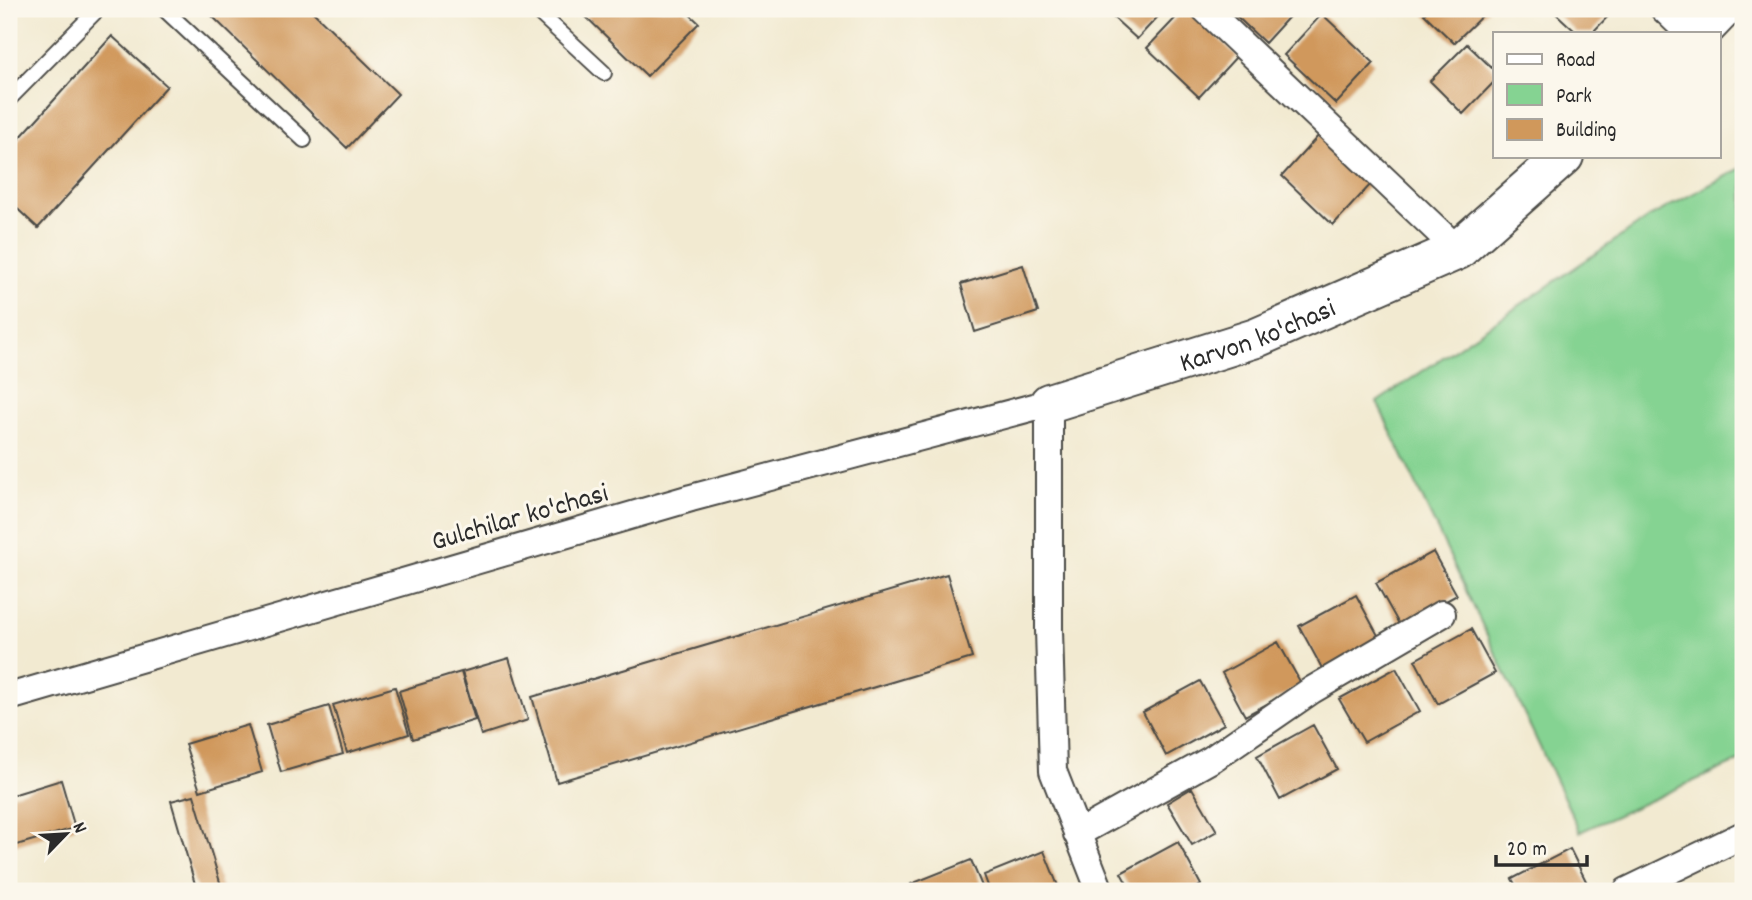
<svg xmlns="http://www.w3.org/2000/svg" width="1752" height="900" viewBox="0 0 1752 900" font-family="Dekko,sans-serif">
<rect width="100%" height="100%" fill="#fbf7ec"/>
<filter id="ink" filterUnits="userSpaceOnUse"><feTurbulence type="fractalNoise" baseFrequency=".0143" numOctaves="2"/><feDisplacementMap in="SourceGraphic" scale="14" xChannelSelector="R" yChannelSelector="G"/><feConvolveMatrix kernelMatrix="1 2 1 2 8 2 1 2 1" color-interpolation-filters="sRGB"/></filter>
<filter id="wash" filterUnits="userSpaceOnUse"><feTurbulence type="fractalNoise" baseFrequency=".00686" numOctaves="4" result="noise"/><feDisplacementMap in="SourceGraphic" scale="28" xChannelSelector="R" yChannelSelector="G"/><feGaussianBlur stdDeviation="1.57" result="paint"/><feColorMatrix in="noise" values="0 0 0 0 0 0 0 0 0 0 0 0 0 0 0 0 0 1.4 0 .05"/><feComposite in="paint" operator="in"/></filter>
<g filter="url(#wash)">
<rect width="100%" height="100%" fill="#f2ead1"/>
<path fill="#85d392" stroke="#587f5e" stroke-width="2" d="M1743,167V759L1580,832L1377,402L1651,216Z"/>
<g id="blocks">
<path fill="#d0985b" d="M213,9H310L398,94L347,148L209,13Z
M578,9H684L699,23L647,76Z
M1104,9H1165L1137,39Z
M1184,9H1187L1237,56L1199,97L1147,48Z
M1229,9H1296L1265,43Z
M1429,9H1489L1454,43L1424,14Z
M1551,9H1615L1592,33H1577Z
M1322,14L1374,63L1336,104L1284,55Z
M112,36L167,86L38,228L9,201V150Z
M1467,44L1495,71V81L1463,114L1430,81Z
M1320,134L1372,183L1333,225L1282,176Z
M1023,265L1038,312L975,332L961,284Z
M1433,552L1457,595L1400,626L1376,583Z
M947,574L972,658L557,782L532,697Z
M1356,595L1380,639L1323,670L1299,626Z
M1471,629L1495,673L1438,704L1415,660Z
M1278,642L1302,685L1245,716L1222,673Z
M509,658L528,720L481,735L462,672Z
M1396,668L1420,711L1364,742L1339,699Z
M461,672L475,720L413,739L399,691Z
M1200,681L1224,724L1166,756L1143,712Z
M395,687L409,734L347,753L333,705Z
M329,706L343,754L281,772L267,725Z
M248,725L262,772L200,791L185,744Z
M1313,725L1337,769L1280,800L1257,756Z
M61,780L75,828L13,846L9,832V796Z
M1192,788L1217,831L1192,845L1167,803Z
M194,795L222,889L214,891H197L171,801Z
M1178,842L1201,885L1191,891H1131L1121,873Z
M1570,849L1591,891H1519L1512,879Z
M1044,851L1060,891H990L984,875Z
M971,860L984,891H914L911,884Z"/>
</g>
</g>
<g filter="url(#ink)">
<use href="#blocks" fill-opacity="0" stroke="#494844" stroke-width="2"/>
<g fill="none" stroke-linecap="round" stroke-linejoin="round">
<defs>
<path id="lane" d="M164,9L304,140
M535,9L604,73
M9,99L98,9"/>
<path id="street" d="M1205,9L1458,250
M1664,9L1689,33
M9,697L691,498L1049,403V630L1053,771L1100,891
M1077,834L1212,759L1312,690L1442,614
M1627,891L1743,835"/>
<g id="secondary">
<path d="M1700,33L1723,9"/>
<path id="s1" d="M1049,403L1256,338L1458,250L1564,156"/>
</g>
</defs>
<use href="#lane" stroke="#494844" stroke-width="18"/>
<use href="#street" stroke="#494844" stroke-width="30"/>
<use href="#secondary" stroke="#494844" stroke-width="42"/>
<use href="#lane" stroke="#fff" stroke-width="14"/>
<use href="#street" stroke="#fff" stroke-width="26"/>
<use href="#secondary" stroke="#fff" stroke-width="38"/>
</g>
</g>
<g text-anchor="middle" stroke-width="6" stroke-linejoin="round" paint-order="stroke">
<g font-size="28" fill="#2b2b2b" stroke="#fbf7ec">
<text dy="10" stroke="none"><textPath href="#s1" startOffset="219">Karvon ko'chasi</textPath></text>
<text transform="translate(519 515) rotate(-16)" y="10">Gulchilar ko'chasi</text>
</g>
</g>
<rect width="1752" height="900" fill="none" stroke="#fbf7ec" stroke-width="35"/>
<rect x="1493" y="32" width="228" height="126" fill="#fbf7ec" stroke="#a8a59f" stroke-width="2"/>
<rect x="1507" y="54" width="35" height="10" fill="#ffffff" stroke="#a8a59f" stroke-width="2"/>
<text x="1556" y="66" font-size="21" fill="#2b2b2b">Road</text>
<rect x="1507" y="84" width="35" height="21" fill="#85d392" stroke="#a8a59f" stroke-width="2"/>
<text x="1556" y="102" font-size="21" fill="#2b2b2b">Park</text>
<rect x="1507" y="119" width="35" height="21" fill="#d0985b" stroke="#a8a59f" stroke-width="2"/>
<text x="1556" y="136" font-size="21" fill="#2b2b2b">Building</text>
<g transform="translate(66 834) rotate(65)" stroke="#fbf7ec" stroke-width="5" paint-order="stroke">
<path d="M0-5L12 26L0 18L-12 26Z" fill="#2b2b2b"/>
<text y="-10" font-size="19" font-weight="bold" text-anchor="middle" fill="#2b2b2b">N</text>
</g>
<path d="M1496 855v10h91v-10" fill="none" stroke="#2b2b2b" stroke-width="3.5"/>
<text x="1507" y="855" font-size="21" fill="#2b2b2b" stroke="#fbf7ec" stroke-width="5" paint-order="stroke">20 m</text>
</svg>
